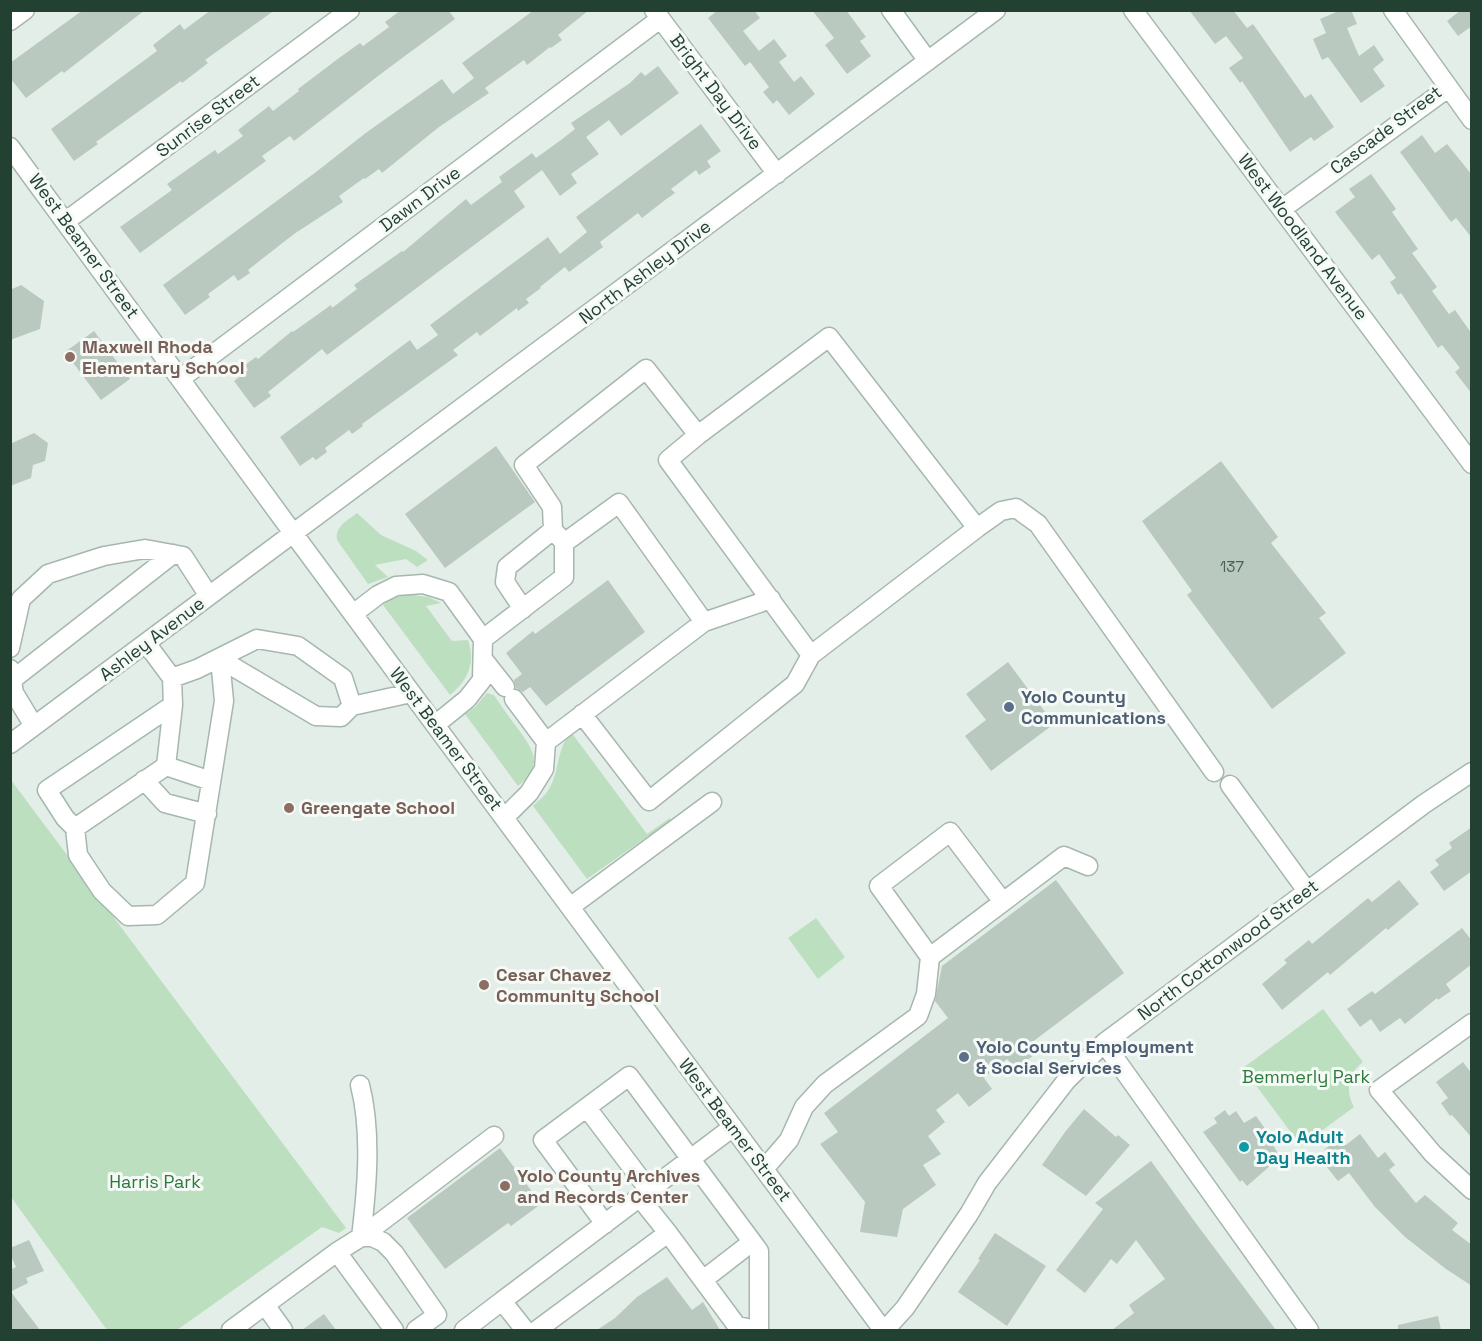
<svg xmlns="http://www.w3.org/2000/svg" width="1482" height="1341" viewBox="0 0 1482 1341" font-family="'Space Grotesk',sans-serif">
<rect width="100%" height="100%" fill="#e4eee8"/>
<path fill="#bce0bf" d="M357,513L381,535L416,551L428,560L417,567L406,559L375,565L388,577L368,584L337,540C335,526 347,521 357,513Z
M407,594L428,597L441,603L426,606L452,641L468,640C476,662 468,681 450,695L383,605L394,598Z
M487,693L494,695C502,707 510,719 519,730C535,753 543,765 518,786L465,714L475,707Z
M571,732L647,834L670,818L672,822L649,837L648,836L587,879L533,806C538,801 545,796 549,789C560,770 556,750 571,732Z
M11,780L346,1228L339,1233L322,1227L177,1330H107L11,1197Z
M816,918L845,957L818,979L788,938Z
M1323,1009L1363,1062C1348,1073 1345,1091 1354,1107L1301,1146L1243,1068Z"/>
<path fill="#b9c9c0" d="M83,10H145L64,73L62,71L26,98L10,78V63Z
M211,10H275L205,60L208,63L182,83L181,81L96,142L98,144L74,161L51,129L157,51L153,45L180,24L184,30Z
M401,10H448L455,19L382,73L294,141L290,136L262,156L266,161L140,253L120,227L172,190L167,184L215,150L218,154L243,136L238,130L269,106L273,111L299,91L298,89L339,58L360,43L363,46L389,27L385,22Z
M534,10H589L558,35L562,40L551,48L550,47L527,65L524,60L510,70L485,88L489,93L439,127L382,173L379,169L365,179L364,178L339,196L343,202L294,234L248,270L250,273L238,281L234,275L208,294L210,297L185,315L163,285L316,172L367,132L442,79L453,94L474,78L462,63Z
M718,10H754L760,18L743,31L759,51L774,39L787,56L779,62L794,82L801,76L815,94L789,115L777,100L773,104L763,92L769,87L750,62L745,66L708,18Z
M812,10H846L866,37L860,41L871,56L847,74L825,45L834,38Z
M1189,10H1233L1247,28L1253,24L1305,98L1311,94L1334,127L1314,141L1311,137L1290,152L1242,81L1240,83L1229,68L1243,58L1226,36L1215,44Z
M1341,10H1351L1357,24L1347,28L1359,56L1374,45L1384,60L1373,69L1385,86L1361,103L1328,57L1322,60L1313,39L1326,33L1320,19Z
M1461,10H1472V26L1458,36L1447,21Z
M658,66L679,93L621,136L609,120L586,137L599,154L571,174L577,183L560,196L542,170L514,191L525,207L327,355L322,349L268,392L271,396L254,408L234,381L248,370L245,365L256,357L258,359L292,331L293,332L331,305L332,308L357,289L354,285L402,251L403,252L466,199L471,205L502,182L499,177L532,153L536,158L561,140L575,129L571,123L630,83L641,72L645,76Z
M701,124L721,151L707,161L711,167L699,175L696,170L671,189L675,193L665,200L642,218L638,213L600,242L603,247L569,272L565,267L540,287L541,288L526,299L529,303L518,311L517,308L480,336L477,332L453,350L458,355L362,424L363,426L352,434L349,430L325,448L327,452L316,460L313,457L300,466L280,437L410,340L417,350L438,335L430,325L548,237L560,254L587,232L576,217Z
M1422,135L1435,153L1447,144L1472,175V238L1456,218L1451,222L1400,152Z
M1371,174L1396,209L1392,212L1418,249L1412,253L1437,287L1432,291L1449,314L1455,310L1472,334V394L1455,372L1460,368L1442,345L1438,348L1401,293L1398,295L1390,282L1396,278L1379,254L1372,260L1335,212L1355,197L1349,189Z
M21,285L44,301L40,329L10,340V290Z
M94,331L130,379L101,400L65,352Z
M34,433L48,443L45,461L33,465L31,478L10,486V444Z
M496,446L535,502L445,568L405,514Z
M1221,461L1278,537L1271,543L1326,613L1319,618L1346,653L1272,709L1187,595L1192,591L1142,521Z
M608,580L645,632L546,706L530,687L523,692L516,688L514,680L522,674L506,653L533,631L535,634Z
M1008,662L1054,724L991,771L965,736L986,720L966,694Z
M1472,827V871L1444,891L1430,872L1439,865L1435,860L1452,848L1449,843Z
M1056,880L1124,973L1027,1046L1034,1055L1016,1069L1007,1059L984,1078L992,1089L969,1107L958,1093L936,1110L945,1122L928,1136L941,1154L923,1165L936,1185L903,1209L897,1237L860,1232L865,1202L820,1144L838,1132L824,1113L948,1018L935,1001L942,966Z
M1399,880L1419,904L1388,930L1386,928L1330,975L1328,972L1282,1010L1262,984L1287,963L1284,960L1309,940L1312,944L1368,898L1372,902Z
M1462,928L1472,941V964L1446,984L1451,991L1438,1000L1437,998L1405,1024L1400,1018L1380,1032L1371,1019L1360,1027L1347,1009L1372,991L1375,994Z
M1463,1062L1472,1074V1138L1452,1115L1450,1116L1441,1103L1448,1098L1436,1082Z
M1084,1109L1116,1137L1118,1135L1130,1145L1086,1196L1042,1165L1065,1132Z
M1225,1110L1229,1116L1236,1111L1244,1123L1256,1116L1274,1141L1271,1142L1278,1153L1269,1161L1270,1166L1247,1186L1242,1180L1240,1182L1203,1132L1217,1123L1214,1118Z
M1360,1134L1378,1158L1385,1152L1395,1165L1389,1170L1416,1203L1425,1195L1458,1223L1452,1230L1472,1245V1286L1446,1269L1405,1237L1375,1207L1349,1173L1338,1181L1326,1166L1333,1161L1324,1150L1340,1137L1346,1145Z
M500,1148L541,1204L511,1226L508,1223L445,1269L407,1218Z
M1151,1161L1195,1222L1276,1330H1112L1134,1313L1129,1305L1165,1279L1136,1240L1117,1264L1111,1259L1085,1293L1056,1270L1103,1209L1095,1203Z
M995,1233L1046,1266L1007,1326L958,1292L980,1260L978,1259Z
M29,1240L44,1271L26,1278L28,1283L10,1292V1270L16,1267L10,1254V1248Z
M667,1277L692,1310L703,1302L720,1330H597L615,1318L637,1297Z
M11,1292L40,1330H11Z
M324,1314L336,1330H302Z
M1438,1316L1441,1330H1398V1325Z"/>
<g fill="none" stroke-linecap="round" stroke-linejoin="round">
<defs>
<path id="minor" d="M654,10L777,174
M891,10L928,61
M1133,10L1472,464
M1393,10L1472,120
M10,21L25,10
M10,147L293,533L883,1330
M1282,209L1448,88
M66,221L350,10
M180,379L660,19
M977,528L1001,511L1016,508L1038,524L1214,772
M553,530L552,507L524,465L646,369L698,435L829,337L977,528L811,655L668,460L698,435
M523,609L505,582L507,567L553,530L561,539
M353,614L378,595L396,586L423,584L449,592L483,639
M146,643L172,678
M10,648L21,599L48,574L104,556L145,549L183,556L209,596
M483,659L505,687
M10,669L14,693L34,726
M12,680L173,554
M514,699L546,742
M352,706L343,678L298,646L257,639L197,669L172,678L173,705L47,790L65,818L75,828L78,855L102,891L128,916L157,915L195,883L224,701L220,659L316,716L341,717L352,706L411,693
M582,714L649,801L795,684L811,655
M435,725L467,699L482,680L483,639L564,577V543L619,503L704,622
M10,744L996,10
M166,766L211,781
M144,780L165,803L207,814
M1230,785L1307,891
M504,818L529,793L544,769L546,742L704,622L771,599
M75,828L166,766L173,705
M570,907L712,802
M930,957L879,886L950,832L1003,902
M1472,1023L1379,1090L1433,1154L1472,1190
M1104,1043L1309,1330
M360,1085C372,1132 367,1189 361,1237
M587,1108L649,1190
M765,1168L789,1140L804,1107L825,1084L918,1016L926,994L930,957L1064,856L1088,866
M605,1224L543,1140L629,1076L759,1251V1330L737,1326L668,1233
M361,1237L494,1136
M337,1252L394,1330
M703,1280L752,1242
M265,1305L283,1330
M231,1330L337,1252L361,1237H372L383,1242L394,1253L437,1315L416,1330
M464,1330L502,1301
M525,1330L502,1301L733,1127
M537,1330L668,1233L640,1198
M885,1330L905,1308L969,1214L987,1183L1066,1081L1104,1043L1424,804L1472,772"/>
</defs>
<use href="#minor" stroke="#a6b7ae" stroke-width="21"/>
<use href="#minor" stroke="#fff" stroke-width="18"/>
</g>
<g fill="#8d6e63" stroke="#f5faf7" stroke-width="2">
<circle cx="70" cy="357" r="6"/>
<circle cx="289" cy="808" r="6"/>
<circle cx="484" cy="985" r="6"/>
<circle cx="505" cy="1186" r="6"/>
</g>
<g fill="#5c6f8a" stroke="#f5faf7" stroke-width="2">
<circle cx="1009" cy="707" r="6"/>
<circle cx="964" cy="1057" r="6"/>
</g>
<circle fill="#0f9aa8" stroke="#f5faf7" stroke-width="2" cx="1244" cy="1147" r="6"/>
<g text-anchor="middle" stroke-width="6" stroke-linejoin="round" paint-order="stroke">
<g font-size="15" fill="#486356">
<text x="1232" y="572">137</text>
</g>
<g font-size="18" fill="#224133" stroke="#f5faf7">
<text transform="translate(716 92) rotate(53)" y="6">Bright Day Drive</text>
<text transform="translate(208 116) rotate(-37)" y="6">Sunrise Street</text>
<text transform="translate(1386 130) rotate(-37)" y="6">Cascade Street</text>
<text transform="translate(420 199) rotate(-37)" y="6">Dawn Drive</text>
<text transform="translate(1303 237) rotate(53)" y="6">West Woodland Avenue</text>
<text transform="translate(84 246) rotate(54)" y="6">West Beamer Street</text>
<text transform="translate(645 272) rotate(-37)" y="6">North Ashley Drive</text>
<text transform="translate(152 639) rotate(-37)" y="6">Ashley Avenue</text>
<text transform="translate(446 739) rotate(53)" y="6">West Beamer Street</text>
<text transform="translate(1228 950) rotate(-37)" y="6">North Cottonwood Street</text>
<text transform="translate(735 1130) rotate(53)" y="6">West Beamer Street</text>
</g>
<g font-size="18" font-weight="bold" fill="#785e54" stroke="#f5faf7" text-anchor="start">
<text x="82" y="353">Maxwell Rhoda<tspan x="82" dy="21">Elementary School</tspan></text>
<text x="301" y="814">Greengate School</text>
<text x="496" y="981">Cesar Chavez<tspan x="496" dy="21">Community School</tspan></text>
<text x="517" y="1182">Yolo County Archives<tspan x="517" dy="21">and Records Center</tspan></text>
</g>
<g font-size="18" font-weight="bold" fill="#4e5e75" stroke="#f5faf7" text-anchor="start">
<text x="1021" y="703">Yolo County<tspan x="1021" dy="21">Communications</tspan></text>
<text x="976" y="1053">Yolo County Employment<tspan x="976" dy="21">&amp; Social Services</tspan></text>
</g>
<g font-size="18" fill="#2a7a3b" stroke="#f5faf7">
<text x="1306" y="1083">Bemmerly Park</text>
<text x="155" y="1188">Harris Park</text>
</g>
<g font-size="18" font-weight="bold" fill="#0d838f" stroke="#f5faf7" text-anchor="start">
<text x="1256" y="1143">Yolo Adult<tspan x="1256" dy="21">Day Health</tspan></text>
</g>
</g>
<rect width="1482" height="1341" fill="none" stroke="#224133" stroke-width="24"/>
</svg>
